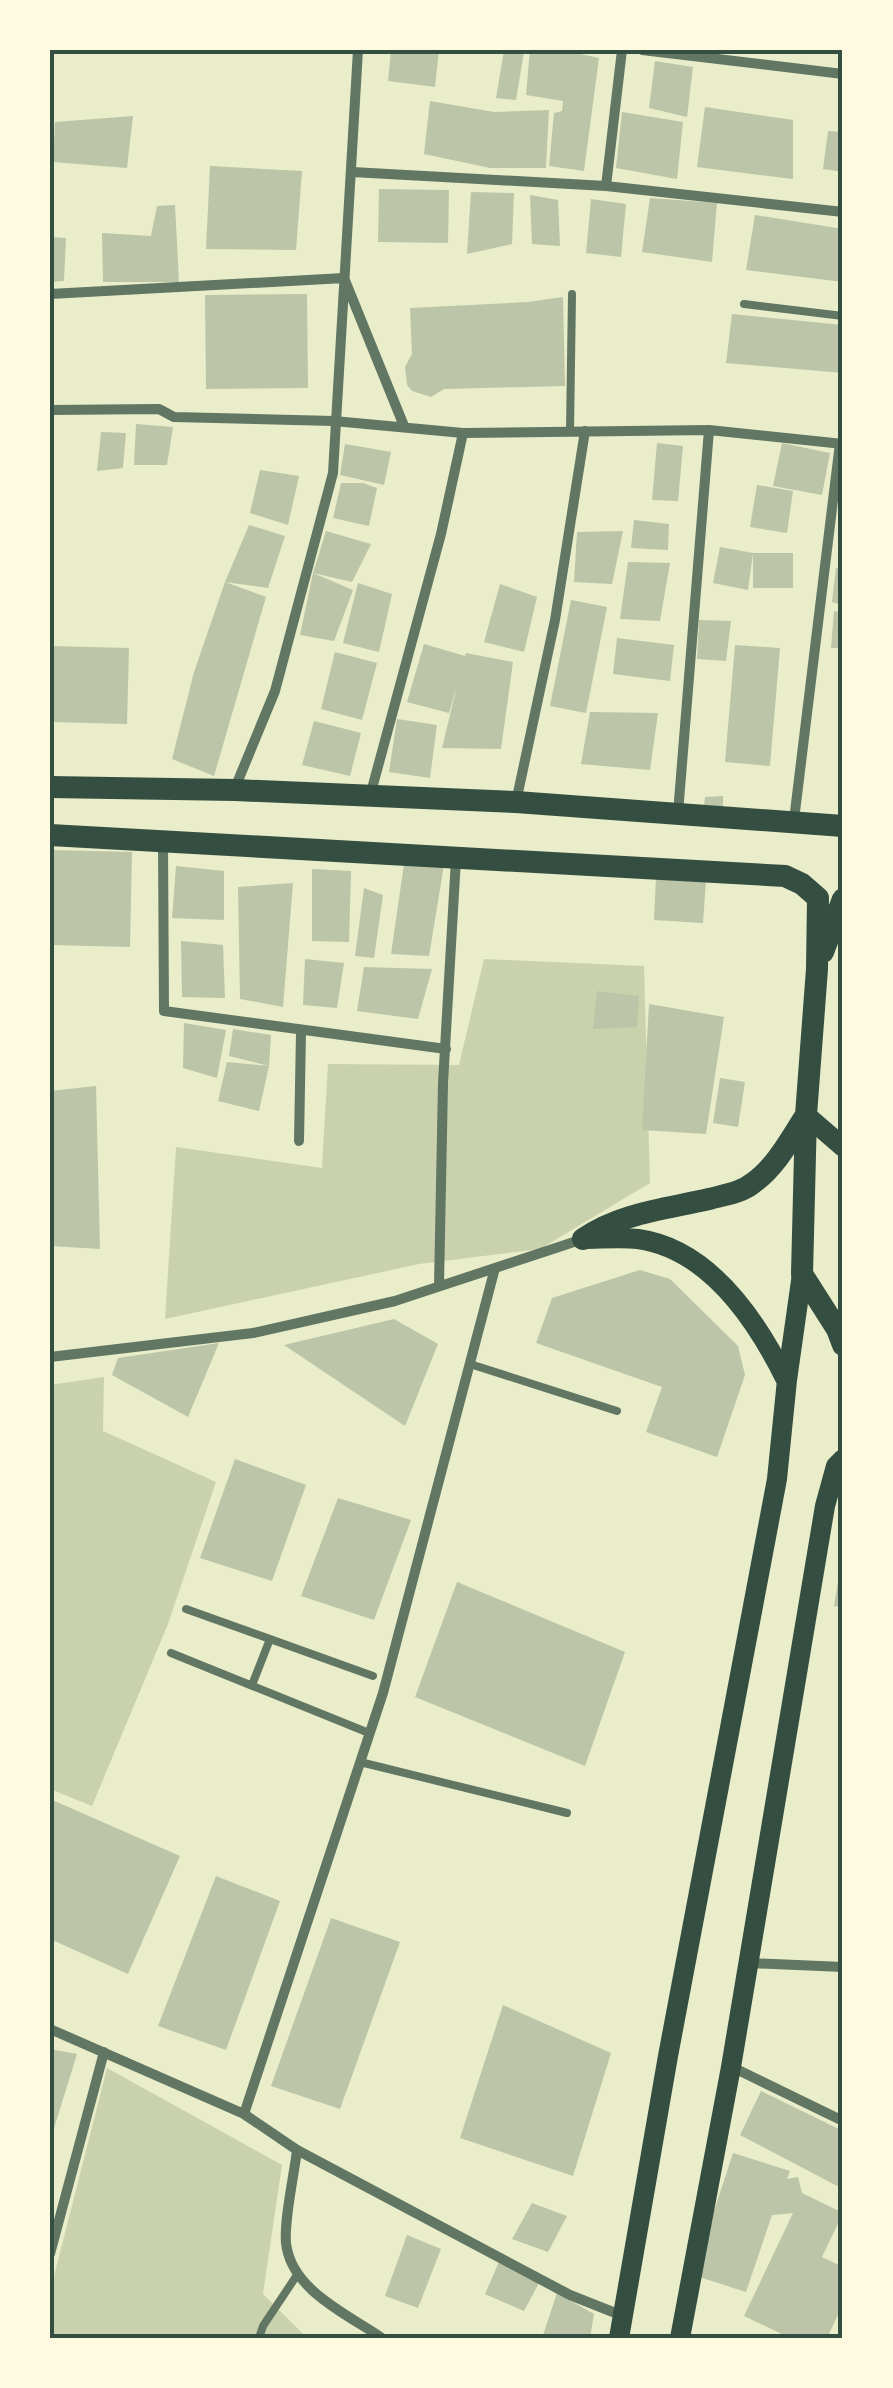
<svg xmlns="http://www.w3.org/2000/svg" width="893" height="2388" viewBox="0 0 893 2388" font-family="'Roboto Condensed',sans-serif">
<rect width="100%" height="100%" fill="#e9edc9"/>
<path fill="#cad2ad" d="M484,959L644,966L650,1183L540,1249L419,1264L165,1319L176,1147L322,1168L328,1064L459,1065Z
M104,1377L103,1431L216,1482L168,1624L92,1806L50,1789V1385Z
M107,2068L282,2165L263,2294L307,2338H50V2292Z"/>
<path fill="#bcc5a7" d="M391,50H439L435,87L388,81Z
M504,50L524,52L516,100L496,98Z
M530,50H562L599,58L584,171L549,166L554,113L562,111L563,101L526,95Z
M655,61L693,67L687,117L649,108Z
M430,101L494,112L549,110L546,168H490L424,154Z
M705,107L793,120V179L697,167Z
M622,112L683,122L677,179L616,168Z
M133,116L127,168L53,162L55,122Z
M828,131L843,132V172L823,169Z
M210,166L302,171L296,250L206,249Z
M379,189L449,190L448,243L378,242Z
M471,192L514,193L512,244L467,254Z
M530,195L558,200L560,246L532,244Z
M650,198L717,203L712,262L642,252Z
M591,199L626,204L621,257L586,253Z
M175,205L179,282H103L102,233L151,236L157,206Z
M755,215L843,229V282L746,270Z
M50,237L66,238L64,281L50,282Z
M307,294L308,388L206,389L205,295Z
M563,297L565,386L444,389L431,397L412,391L407,385L405,367L412,354L410,308L528,302Z
M732,314L843,325V373L726,363Z
M136,424L173,427L167,465H134Z
M101,432L126,433L123,468L97,471Z
M657,443L683,446L678,501L652,500Z
M782,443L830,453L822,495L773,486Z
M345,444L391,452L384,485L340,475Z
M260,470L299,476L288,525L250,513Z
M341,483H363L377,488L369,526L333,518Z
M757,485L793,491L787,533L750,527Z
M634,520L669,524L668,550L631,548Z
M249,525L285,536L268,588L225,582L266,597L214,776L172,759L194,672L225,582Z
M326,531L371,544L352,582L313,573L353,590L334,641L300,635L313,573Z
M623,531L612,584L574,582L577,532Z
M720,547L753,553L748,590L713,583Z
M753,553H793V588H753Z
M628,562L670,563L660,621L620,619Z
M836,568L843,570V605L832,602Z
M358,583L392,594L379,652L343,643Z
M500,584L537,597L524,652L484,642Z
M571,600L607,607L586,713L550,706Z
M834,611L843,613V648H831Z
M699,620L731,621L726,661L697,659Z
M617,638L674,645L670,681L613,674Z
M424,644L465,656L466,653L513,662L501,749L442,748L457,686L449,713L407,702Z
M735,645L780,648L770,766L725,762Z
M50,646L129,648L127,724L50,722Z
M335,652L377,663L362,720L321,709Z
M590,712L658,713L650,770L581,764Z
M397,719L437,725L430,778L389,772Z
M314,721L361,733L350,776L302,765Z
M723,796V807L704,806L705,797Z
M50,850L132,852L130,947L50,945Z
M404,864L444,865L429,956L391,954Z
M176,866L224,871V920L172,918Z
M312,869L351,871L349,942L312,941Z
M656,877L706,880L703,923L654,920Z
M293,883L283,1007L240,999L238,887Z
M364,888L383,895L374,958L355,956Z
M181,941L223,945L225,998L182,997Z
M305,959L344,963L337,1008L303,1005Z
M364,967L432,969L418,1019L357,1011Z
M597,991L639,996L637,1027L593,1029Z
M649,1004L724,1017L706,1134L642,1130Z
M184,1023L226,1030L217,1078L183,1068Z
M233,1029L271,1035L269,1066L259,1111L218,1101L227,1062L269,1066L229,1056Z
M720,1078L745,1082L738,1127L713,1123Z
M96,1086L100,1249L50,1246V1091Z
M640,1270L670,1279L738,1346L745,1375L717,1457L646,1432L662,1387L536,1343L552,1298Z
M394,1319L438,1344L405,1426L284,1345Z
M219,1343L188,1417L112,1375L118,1358Z
M235,1459L306,1485L272,1581L200,1558Z
M338,1498L411,1520L374,1620L301,1596Z
M841,1563H843V1608L834,1606Z
M457,1582L625,1652L585,1766L415,1697Z
M50,1799L180,1856L128,1974L50,1939Z
M216,1876L280,1901L226,2050L158,2026Z
M331,1918L400,1942L340,2109L271,2086Z
M503,2005L611,2053L573,2176L460,2138Z
M50,2049L77,2054L51,2138H50Z
M761,2091L843,2131V2189L740,2135Z
M733,2153L790,2171L787,2179L798,2177L802,2193L843,2213L822,2257L843,2267V2304L827,2338H790L744,2316L793,2213L772,2215L746,2292L693,2275Z
M532,2203L567,2216L548,2252L512,2239Z
M407,2235L441,2249L418,2308L385,2296Z
M499,2262L539,2283L524,2311L485,2294Z
M557,2293L594,2314L590,2338H542Z"/>
<g fill="none" stroke-linecap="round" stroke-linejoin="round">
<path stroke="#617663" stroke-width="8" d="M744,304L843,316
M570,431L572,294
M470,1364L617,1411
M186,1609L373,1676
M171,1653L369,1733
M252,1685L270,1639
M360,1762L567,1813
M259,2338L263,2326L297,2275"/>
<path stroke="#617663" stroke-width="10" d="M642,50L843,74
M352,172L606,186L843,212
M606,186L622,50
M50,294L344,278L404,426
M50,410L159,409L174,417L334,421L463,433L709,430L843,444
M235,788L275,691L333,473L358,50
M370,796L441,534L463,433
M516,802L555,620L585,431
M678,813L709,430
M794,820L840,443
M163,841L164,1011L446,1049
M299,1141L301,1032
M439,1286L443,1083L456,859
M50,1357L253,1333L395,1301L583,1239
M749,1963L843,1967
M50,2029L244,2114L297,2150L570,2295L623,2316
M732,2067L843,2121
M244,2114L383,1693L495,1268
M297,2150C294,2176 284,2219 286,2243C291,2290 347,2314 382,2338
M50,2254L104,2052"/>
<path stroke="#344e41" stroke-width="20" d="M806,1115L843,1147
M583,1239C600,1239 620,1237 638,1239C709,1249 757,1321 786,1380
M619,2338L668,2056L777,1479L787,1380L802,1274
M680,2338L731,2067L825,1506L836,1466L843,1459"/>
<path stroke="#344e41" stroke-width="22" d="M50,787L235,790L516,802L843,826
M50,835L785,876L802,884L818,898L817,969L806,1115L802,1274L837,1329L843,1345
M823,952L843,899
M583,1239C620,1213 666,1209 709,1199C724,1195 741,1193 753,1183C776,1167 791,1138 806,1115"/>
</g>
<rect width="893" height="2388" fill="none" stroke="#fefae0" stroke-width="105"/>
<rect x="52" y="52" width="788" height="2284" fill="none" stroke="#344e41" stroke-width="4"/>
</svg>
